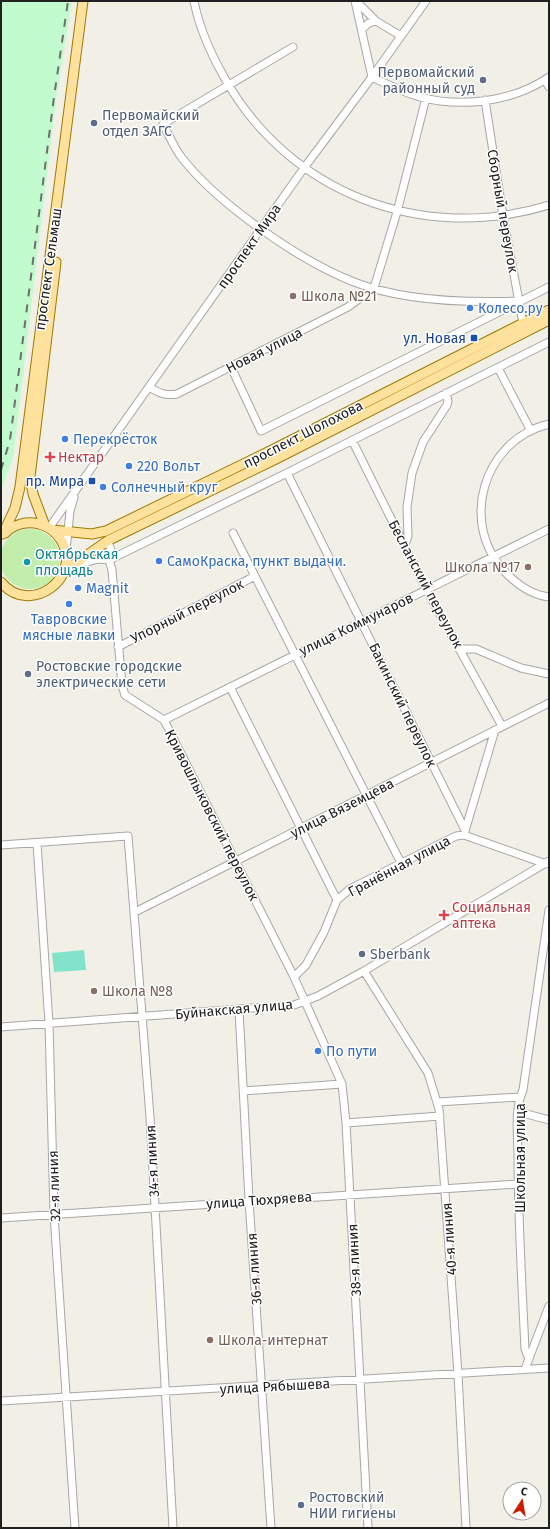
<svg xmlns="http://www.w3.org/2000/svg" width="550" height="1529" viewBox="0 0 550 1529" font-family="'Fira Sans',sans-serif">
<rect width="100%" height="100%" fill="#f1efe6"/>
<path fill="#c3edaa" d="M0 559a30 30 0 1 1 60 0a30 30 0 1 1-60 0Z"/>
<path fill="#c2fcce" d="M1,1H72L56,100L13,459L1,489Z"/>
<path fill="#81e4ca" d="M84,950L86,970L54,972L52,953Z"/>
<g fill="none" stroke-linecap="round" stroke-linejoin="round">
<defs>
<path id="minor" d="M194,1C199,27 211,54 224,77C289,194 423,244 549,205
M355,1L372,77
M356,1L376,21L401,36
M363,28L369,23L376,21
M293,47L163,124C169,135 174,148 182,158C218,204 300,261 354,282C402,301 467,303 519,301
M372,77C388,85 403,92 420,97C461,108 513,102 549,77
M545,80L549,87
M485,100L503,216L523,323
M231,367L261,431L549,287
M498,368L531,431
M149,387C159,393 165,396 177,394L348,307L374,288L397,212L426,98
M549,424C482,440 458,526 507,574C518,585 533,595 549,597
M352,440L426,589L502,726
M287,473L465,830
M49,528L304,168L372,77L426,1
M233,533L401,863
M108,541L113,557
M405,545L408,536L407,507L412,473L423,442L447,405L448,401L446,393
M66,550L70,511L74,497
M109,560L287,473L549,342
M74,566L98,559L109,560L112,570L122,685L125,695L164,720L294,977L342,1084L346,1123L368,1528
M118,647L255,576
M459,649H476L521,668L549,674
M230,687L337,900
M164,720L549,529
M465,831L495,730
M37,843L49,1023L54,1215L75,1528
M1,845L128,836L150,1117L173,1528
M135,912L549,703
M364,971L428,1073L439,1109L458,1374L466,1528
M294,977L306,965L324,932L337,900L350,889L456,836L464,835L546,864
M239,1010L249,1200L271,1528
M1,1027L294,1005L318,996L364,971L549,861
M243,1091L342,1084
M438,1102L520,1097
M519,1112L549,1120
M346,1123L440,1116
M1,1218L518,1184
M529,1359L525,1349C522,1285 518,1220 518,1156C518,1136 514,1109 523,1090L549,910
M525,1369L549,1306
M1,1401L549,1368"/>
<path id="major" d="M45,526L33,494L30,477L56,262
M52,530L92,534L106,531L272,450L549,310
M3,534L15,508L20,487L83,1
M64,571L109,540L276,459L549,320
M1,582C29,617 84,578 61,540C56,532 48,526 39,524C27,521 14,524 5,533"/>
</defs>
<use href="#minor" stroke="#a7a7a7" stroke-width="9"/>
<use href="#major" stroke="#9d7c00" stroke-width="11"/>
<use href="#minor" stroke="#fff" stroke-width="7"/>
<use href="#major" stroke="#ffe19e" stroke-width="9"/>
<path stroke="#6e6e6e" stroke-width="2" stroke-dasharray="8 8" stroke-linecap="butt" d="M1,470L10,440L54,97L68,1"/>
</g>
<g fill="#5c6f8a" stroke="#fff" stroke-width="1.5">
<circle cx="483" cy="80" r="4"/>
<circle cx="94" cy="123" r="4"/>
<circle cx="28" cy="674" r="4"/>
<circle cx="362" cy="954" r="4"/>
<circle cx="301" cy="1505" r="4"/>
</g>
<g fill="#8d6e63" stroke="#fff" stroke-width="1.5">
<circle cx="293" cy="296" r="4"/>
<circle cx="528" cy="567" r="4"/>
<circle cx="94" cy="991" r="4"/>
<circle cx="210" cy="1340" r="4"/>
</g>
<g fill="#3f7fe0" stroke="#fff" stroke-width="1.5">
<circle cx="470" cy="308" r="4"/>
<circle cx="65" cy="439" r="4"/>
<circle cx="129" cy="466" r="4"/>
<circle cx="103" cy="487" r="4"/>
<circle cx="159" cy="561" r="4"/>
<circle cx="78" cy="588" r="4"/>
<circle cx="69" cy="604" r="4"/>
<circle cx="318" cy="1051" r="4"/>
</g>
<g fill="#1a4fb4" stroke="#fff" stroke-width="1.5">
<rect x="470" y="334" width="8" height="8" rx="2"/>
<rect x="88" y="477" width="8" height="8" rx="2"/>
</g>
<g fill="#e0444e" stroke="#fff" stroke-width="1.5">
<path d="M48 451h4v4h4v4h-4v4h-4v-4h-4v-4h4z"/>
<path d="M442 909h4v4h4v4h-4v4h-4v-4h-4v-4h4z"/>
</g>
<circle fill="#0f9aa8" stroke="#fff" stroke-width="1.5" cx="27" cy="562" r="4"/>
<g text-anchor="middle" stroke-width="3" stroke-linejoin="round" paint-order="stroke">
<g font-size="14" fill="#4e5e75" stroke="#fff" text-anchor="start">
<text x="475" y="77" text-anchor="end">Первомайский<tspan x="475" dy="16">районный суд</tspan></text>
<text x="102" y="120">Первомайский<tspan x="102" dy="16">отдел ЗАГС</tspan></text>
<text x="36" y="671">Ростовские городские<tspan x="36" dy="16">электрические сети</tspan></text>
<text x="370" y="959">Sberbank</text>
<text x="309" y="1502">Ростовский<tspan x="309" dy="16">НИИ гигиены</tspan></text>
</g>
<g font-size="14" fill="#202020" stroke="#fff">
<text transform="translate(503 211) rotate(80)" y="5">Сборный переулок</text>
<text transform="translate(249 246) rotate(-55)" y="5">проспект Мира</text>
<text transform="translate(48 269) rotate(-82)" y="5">проспект Сельмаш</text>
<text transform="translate(264 350) rotate(-27)" y="5">Новая улица</text>
<text transform="translate(303 434) rotate(-27)" y="5">проспект Шолохова</text>
<text transform="translate(426 584) rotate(62)" y="5">Бесланский переулок</text>
<text transform="translate(187 611) rotate(-27)" y="5">Упорный переулок</text>
<text transform="translate(356 624) rotate(-26)" y="5">улица Коммунаров</text>
<text transform="translate(403 705) rotate(64)" y="5">Бакинский переулок</text>
<text transform="translate(342 808) rotate(-27)" y="5">улица Вяземцева</text>
<text transform="translate(212 815) rotate(63)" y="5">Кривошлыковский переулок</text>
<text transform="translate(399 866) rotate(-28)" y="5">Гранённая улица</text>
<text transform="translate(234 1009) rotate(-5)" y="5">Буйнакская улица</text>
<text transform="translate(520 1158) rotate(-90)" y="5">Школьная улица</text>
<text transform="translate(152 1161) rotate(-93)" y="5">34-я линия</text>
<text transform="translate(54 1186) rotate(-92)" y="5">32-я линия</text>
<text transform="translate(259 1200) rotate(-4)" y="5">улица Тюхряева</text>
<text transform="translate(449 1239) rotate(-94)" y="5">40-я линия</text>
<text transform="translate(354 1260) rotate(-93)" y="5">38-я линия</text>
<text transform="translate(254 1269) rotate(-94)" y="5">36-я линия</text>
<text transform="translate(275 1386) rotate(-3)" y="5">улица Рябышева</text>
</g>
<g font-size="14" fill="#785e54" stroke="#fff" text-anchor="start">
<text x="301" y="301">Школа №21</text>
<text x="520" y="572" text-anchor="end">Школа №17</text>
<text x="102" y="996">Школа №8</text>
<text x="218" y="1345">Школа-интернат</text>
</g>
<g font-size="14" fill="#366cbe" stroke="#fff" text-anchor="start">
<text x="478" y="313">Колесо.ру</text>
<text x="73" y="444">Перекрёсток</text>
<text x="137" y="471">220 Вольт</text>
<text x="111" y="492">Солнечный круг</text>
<text x="167" y="566">СамоКраска, пункт выдачи.</text>
<text x="86" y="593">Magnit</text>
<text x="69" y="624" text-anchor="middle">Тавровские<tspan x="69" dy="16">мясные лавки</tspan></text>
<text x="326" y="1056">По пути</text>
</g>
<g font-size="14" fill="#164399" stroke="#fff" text-anchor="end">
<text x="466" y="343">ул. Новая</text>
<text x="84" y="486">пр. Мира</text>
</g>
<g font-size="14" fill="#be3a42" stroke="#fff" text-anchor="start">
<text x="58" y="462">Нектар</text>
<text x="452" y="912">Социальная<tspan x="452" dy="16">аптека</tspan></text>
</g>
<g font-size="14" fill="#0d838f" stroke="#fff" text-anchor="start">
<text x="35" y="559">Октябрьская<tspan x="35" dy="16">площадь</tspan></text>
</g>
</g>
<rect width="550" height="1529" fill="none" stroke="#202020" stroke-width="4"/>
<g transform="translate(522 1501) rotate(12)"><circle r="19" fill="#ffffff" stroke="#a6a6a6"/>
<path d="M0-3L7 15L0 10L-7 15Z" fill="#d11900"/>
<text y="-6" font-size="11" font-weight="bold" text-anchor="middle" fill="#202020">С</text>
</g>
</svg>
